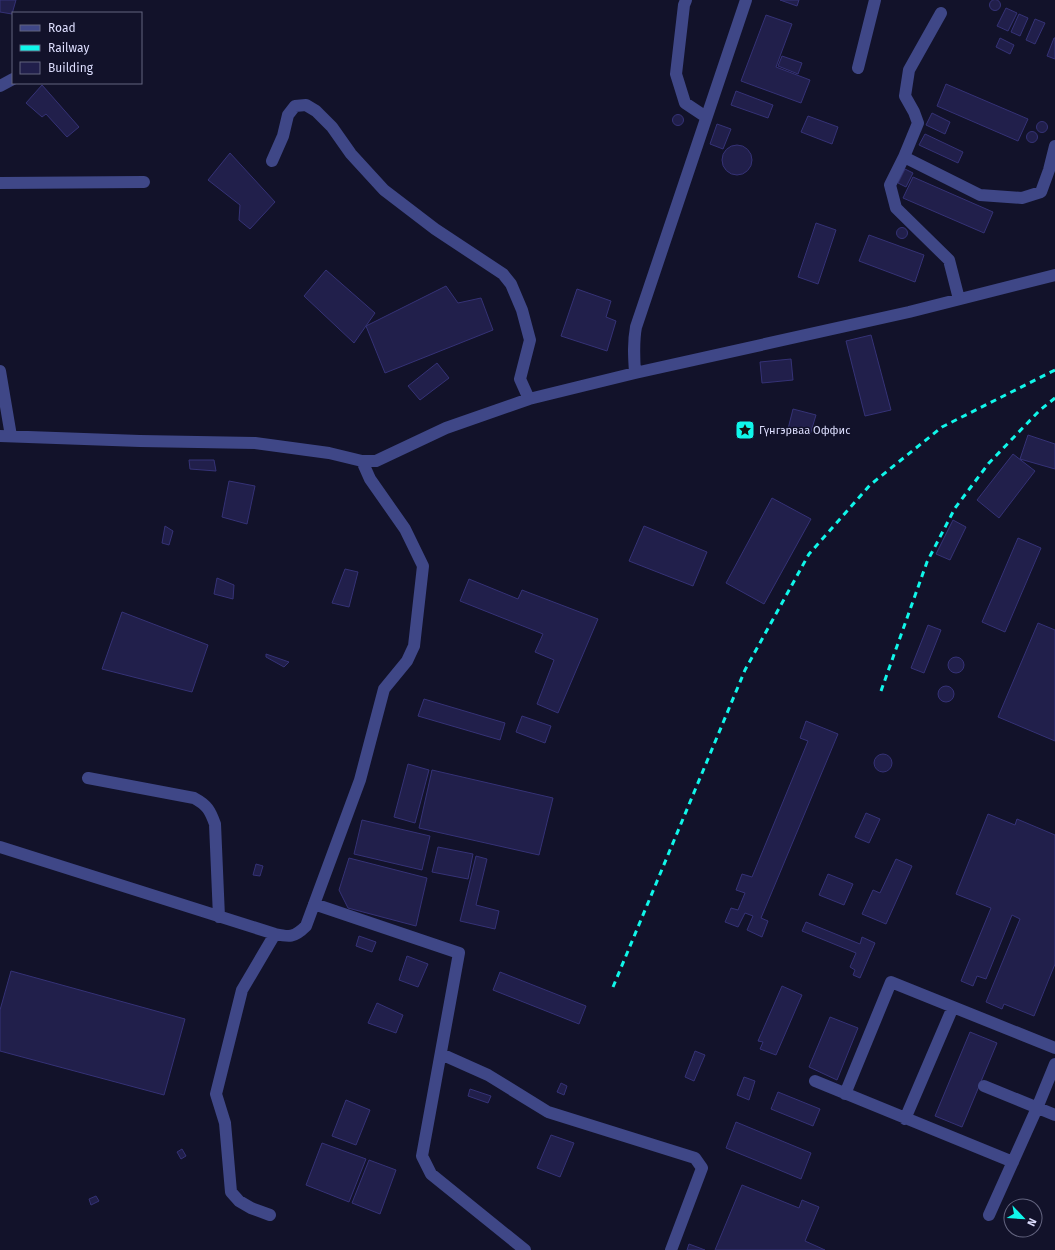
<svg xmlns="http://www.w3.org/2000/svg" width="1055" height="1250" viewBox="0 0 1055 1250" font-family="'Fira Sans',sans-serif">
<rect width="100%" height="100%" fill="#12122a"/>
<path fill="#211f4b" stroke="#353276" d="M989.5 5a5.5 5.5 0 1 1 11 0a5.5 5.5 0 1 1-11 0Z
M0,0H16L12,14L0,12Z
M780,0H799L797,6Z
M1006,8L1017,13L1008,31L997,26Z
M1019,14L1028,18L1020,36L1011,32Z
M766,15L792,24L776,67L810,80L801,103L741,81Z
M1035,19L1045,23L1035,44L1026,40Z
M1000,38L1014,45L1010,54L996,47Z
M1054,38H1055V59L1047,56Z
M782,56L802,63L798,74L778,66Z
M946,84L1028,119L1018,141L937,106Z
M42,85L79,127L67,137L46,114L42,117L26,103Z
M736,91L773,105L768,118L731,105Z
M932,113L950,122L945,134L926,125Z
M672.5 120a5.5 5.5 0 1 1 11 0a5.5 5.5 0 1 1-11 0Z
M808,116L838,127L832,144L801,132Z
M1036.5 127a5.5 5.5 0 1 1 11 0a5.5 5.5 0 1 1-11 0Z
M717,124L731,129L723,149L710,144Z
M1026.5 137a5.5 5.5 0 1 1 11 0a5.5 5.5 0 1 1-11 0Z
M925,134L963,152L958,163L919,145Z
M722 160a15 15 0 1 1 30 0a15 15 0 1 1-30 0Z
M230,153L275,202L250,229L239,220L240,205L208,180Z
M905,169L913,173L906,187L898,183Z
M913,177L993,212L984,233L903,198Z
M816,223L836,230L818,284L798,277Z
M896.5 233a5.5 5.5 0 1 1 11 0a5.5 5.5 0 1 1-11 0Z
M869,235L924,255L915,282L859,261Z
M326,270L375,313L354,343L304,296Z
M446,286L458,303L481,298L493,330L385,373L366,326Z
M577,289L611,301L606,317L616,321L607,351L561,336Z
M871,335L891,410L865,416L846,341Z
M791,359L793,380L762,383L760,362Z
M437,363L449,378L420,400L408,386Z
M793,409L816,415L810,435L788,429Z
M1028,435L1055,444V469L1020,459Z
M1013,454L1035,471L999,518L977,500Z
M189,460H214L216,471L190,469Z
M229,481L255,486L247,524L222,517Z
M772,498L811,519L764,604L726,583Z
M953,520L966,527L950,560L936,554Z
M165,526L173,531L169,545L162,543Z
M644,526L707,552L693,586L629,561Z
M1018,538L1041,548L1005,632L982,622Z
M345,569L358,572L349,607L332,603Z
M217,578L234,585L233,599L214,594Z
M469,579L518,599L522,590L598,619L558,713L537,704L554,660L535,652L543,634L460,601Z
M122,612L208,645L192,692L102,669Z
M1038,623L1055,630V741L998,717Z
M928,625L941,630L924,673L911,668Z
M266,654L289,662L284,667L266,657Z
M948 665a8 8 0 1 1 16 0a8 8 0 1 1-16 0Z
M938 694a8 8 0 1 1 16 0a8 8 0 1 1-16 0Z
M424,699L505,723L500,740L418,716Z
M522,716L551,726L545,743L516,732Z
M806,721L838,734L761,918L768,921L762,937L747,930L753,916L745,913L738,927L725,922L731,908L738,910L745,893L736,890L742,874L752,877L808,741L800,738Z
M874 763a9 9 0 1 1 18 0a9 9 0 1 1-18 0Z
M408,764L429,770L415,823L394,817Z
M432,770L553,798L539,855L419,828Z
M866,813L880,819L869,843L855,837Z
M988,814L1015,825L1017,819L1055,835V964L1034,1016L1004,1004L1002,1009L986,1002L1020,919L1012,915L986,979L977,976L973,986L961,981L991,908L956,894Z
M362,820L430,836L422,870L354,854Z
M438,847L473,854L468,879L432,872Z
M476,856L487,859L476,905L499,911L495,929L460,921Z
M349,858L427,878L416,926L348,908L339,890Z
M896,859L912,866L886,924L862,914L873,890L880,893Z
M256,864L263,866L260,876L253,875Z
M828,874L853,884L844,905L819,895Z
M806,922L860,944L862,937L875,943L860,978L853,975L855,970L850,967L856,953L802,931Z
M359,936L376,942L372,952L356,946Z
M407,956L428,964L418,987L399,980Z
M11,971L185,1019L164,1095L0,1051V1010Z
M500,972L586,1006L579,1024L493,990Z
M782,986L802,995L776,1055L760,1049L763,1042L758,1041Z
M377,1003L403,1015L396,1033L368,1023Z
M830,1017L858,1028L837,1080L809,1067Z
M970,1032L997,1043L962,1127L935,1116Z
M695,1051L705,1055L694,1081L685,1077Z
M744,1077L755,1081L749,1100L737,1095Z
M561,1083L567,1086L564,1095L557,1092Z
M470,1089L491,1096L488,1103L468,1096Z
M778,1092L820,1109L813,1126L771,1109Z
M346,1100L370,1110L356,1145L332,1136Z
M736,1122L811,1153L801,1179L726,1148Z
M551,1135L574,1143L560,1177L537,1168Z
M322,1143L366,1159L349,1202L306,1185Z
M182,1149L186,1156L181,1159L177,1152Z
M369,1160L396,1170L380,1214L352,1203Z
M742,1185L799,1208L802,1200L819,1207L805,1241L825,1250H715Z
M96,1196L99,1201L91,1205L89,1199Z
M689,1244L705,1250H687Z"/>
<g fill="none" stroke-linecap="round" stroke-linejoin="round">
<path stroke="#3f4787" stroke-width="12" d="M686,0L684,5L676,74L685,103L706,117
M941,13L909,70L905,96L914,112L918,123L904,157L890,185L896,208L949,260L959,299
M858,68L875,0
M0,86L13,79
M904,157L980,195L1022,198L1041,192L1049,170L1055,146
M272,161L283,136L288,115L295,106L306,105L316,111L332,127L351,154L384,190L435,229L503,274L511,284L522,310L530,340L520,379L529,399
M0,183L144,182
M0,371L11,436
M635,373C634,357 633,343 636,327L746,0
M0,436L140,441L255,443L329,453L362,461H376L446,428L529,399L635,373L909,312L1055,275
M88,778L194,798C207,805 210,810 215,824L219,917
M0,847L275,934C289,937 294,938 306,926L360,780L384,689L407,661L414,646L423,566L405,529L370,479L362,461
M314,904L459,953L422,1156L431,1174L525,1250
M441,1054L488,1075L548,1112L695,1158L702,1168L671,1250
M815,1081L1013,1162
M984,1086L1055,1115
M845,1094L891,982L1055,1048
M905,1119L953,1007
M270,1215L251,1208L239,1201L231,1192L225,1123L216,1094L242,990L275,934
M989,1215L1037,1108L1055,1064"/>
<path stroke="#10f6ea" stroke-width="3" stroke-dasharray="6 5" stroke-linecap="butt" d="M881,691L927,562L955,508L989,463L1040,410L1055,398
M613,987L745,670L809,554L870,485L942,427L1055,370"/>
</g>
<defs>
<symbol id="sight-square" viewBox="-11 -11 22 22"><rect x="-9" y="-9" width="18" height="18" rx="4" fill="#10f6ea" stroke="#12122a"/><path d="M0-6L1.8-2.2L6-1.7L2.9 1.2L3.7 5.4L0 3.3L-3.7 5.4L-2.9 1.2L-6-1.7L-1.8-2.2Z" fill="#111"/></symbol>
</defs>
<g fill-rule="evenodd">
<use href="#sight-square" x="734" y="419" width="22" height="22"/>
</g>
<g text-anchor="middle" stroke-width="3" stroke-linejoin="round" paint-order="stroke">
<g font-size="11" fill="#dddefe" stroke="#12122a" text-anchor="start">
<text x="759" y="434">Гүнгэрваа Оффис</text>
</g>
</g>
<rect x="12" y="12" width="130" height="72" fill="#12122a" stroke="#63647f"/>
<rect x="20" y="25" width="20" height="6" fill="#3f4787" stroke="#63647f"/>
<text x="48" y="32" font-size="12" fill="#dddefe">Road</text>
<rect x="20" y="45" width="20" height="6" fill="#10f6ea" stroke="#63647f"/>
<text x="48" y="52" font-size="12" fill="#dddefe">Railway</text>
<rect x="20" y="62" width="20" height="12" fill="#211f4b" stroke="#63647f"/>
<text x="48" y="72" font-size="12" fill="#dddefe">Building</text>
<g transform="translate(1023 1218) rotate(115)"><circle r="19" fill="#12122a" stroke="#63647f"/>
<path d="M0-3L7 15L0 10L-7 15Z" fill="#10f6ea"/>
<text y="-6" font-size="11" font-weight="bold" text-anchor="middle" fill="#dddefe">N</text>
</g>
</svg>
